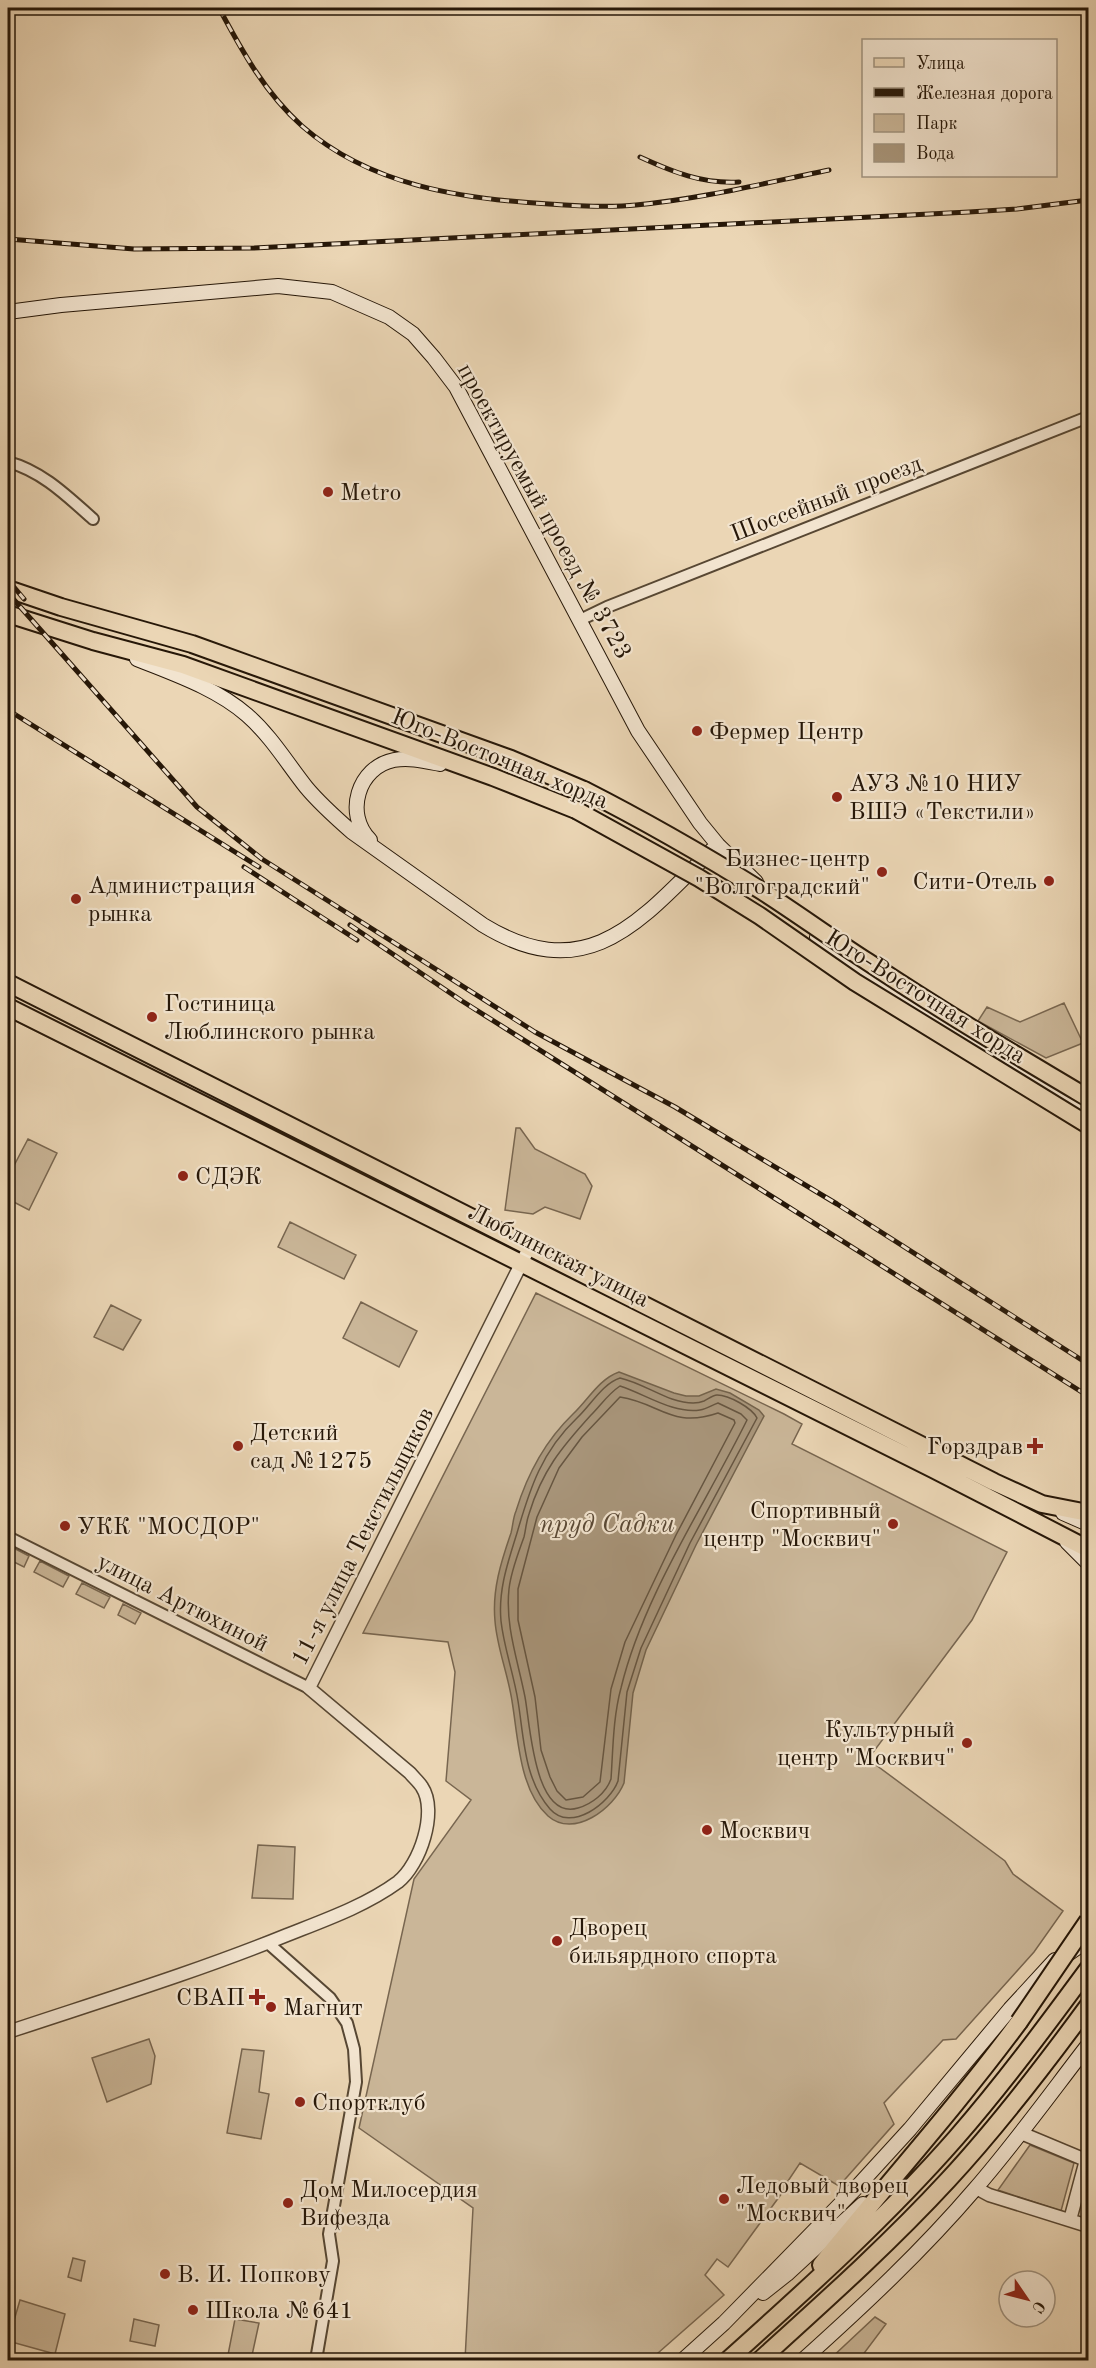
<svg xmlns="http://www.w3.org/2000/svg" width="1096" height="2368" viewBox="0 0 1096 2368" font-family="'Old Standard TT',serif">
<rect width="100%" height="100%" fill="#ebd6b5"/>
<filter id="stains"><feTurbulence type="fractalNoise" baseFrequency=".00333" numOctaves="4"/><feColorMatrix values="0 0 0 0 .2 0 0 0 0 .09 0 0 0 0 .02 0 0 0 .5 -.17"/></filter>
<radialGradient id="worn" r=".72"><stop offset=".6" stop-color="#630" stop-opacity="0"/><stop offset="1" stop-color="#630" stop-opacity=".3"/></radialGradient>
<path fill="#cab698" stroke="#786650" stroke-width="1.5" d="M1064,1003L1083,1043L1046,1058L978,1021L987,1007L1020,1022Z
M516,1128H520L535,1149L585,1174L592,1186L580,1219L545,1207L533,1214L505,1210Z
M28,1139L57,1153L29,1210L8,1199V1177Z
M290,1222L356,1255L344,1279L278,1247Z
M536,1293L784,1414L802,1424L792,1444L1007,1552L972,1620L868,1759L1005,1861L1013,1874L1063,1911L1034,1952L956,2039L943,2040L884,2103L894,2124L839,2186L800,2163L788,2181L790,2182L728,2267L717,2259L705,2275L724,2295L650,2360H465L473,2208L359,2128L414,1879L471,1800L446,1781L455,1672L448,1642L363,1633Z
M361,1302L417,1331L399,1367L343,1338Z
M111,1305L141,1320L123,1350L94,1337Z
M8,1545L29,1556L24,1567L8,1559Z
M40,1561L69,1576L63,1587L34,1572Z
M82,1583L110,1597L104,1608L76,1594Z
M123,1604L141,1613L135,1624L118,1615Z
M258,1845L295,1847L293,1899L252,1898Z
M149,2039L155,2056L151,2084L107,2102L92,2058Z
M242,2049L264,2051L259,2092L269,2094L261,2139L227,2133Z
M1030,2145L1074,2163L1061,2211L998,2190Z
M73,2258L85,2261L81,2281L68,2277Z
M20,2300L65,2314L55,2354L8,2341Z
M875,2317L886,2324L859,2360H829Z
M134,2319L159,2325L155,2346L130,2341Z
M235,2319L259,2323L251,2360H227Z"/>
<path fill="#a8957a" stroke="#74634c" stroke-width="1.5" d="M619,1372L674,1393L686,1396H699L716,1389L730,1393L759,1410L764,1416L696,1545L646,1650L633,1693L624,1783C614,1808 574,1839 548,1816C519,1790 518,1736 512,1701C508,1674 497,1648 495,1621C492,1590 501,1562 511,1533C513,1525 513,1518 516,1511C527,1475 546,1440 573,1414C588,1400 599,1379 619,1372Z"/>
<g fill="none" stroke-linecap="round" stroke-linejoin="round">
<path stroke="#675641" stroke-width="1.5" d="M620,1378C638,1382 655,1393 672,1399C681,1402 695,1405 704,1401C708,1399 713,1395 717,1395C729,1395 752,1408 757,1418L690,1543L641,1648L627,1692L618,1781C610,1803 571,1833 550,1809C524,1779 524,1738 518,1701C514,1675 504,1648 501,1621C498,1590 508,1562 517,1533C530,1488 542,1451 577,1418C591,1405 602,1384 620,1378Z
M620,1386C645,1394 673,1414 700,1410C707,1409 712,1405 718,1403L741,1414L747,1420C705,1505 643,1596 621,1688C613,1717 613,1750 611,1779C606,1793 592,1804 578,1808C534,1821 530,1723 525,1697C518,1661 505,1626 509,1589C511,1571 518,1554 524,1537C526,1529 526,1522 529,1514C542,1471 561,1448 591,1415C601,1405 608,1394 620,1386Z
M620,1397C660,1403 672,1429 718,1413L734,1420L735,1423L676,1535L625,1642L611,1689L600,1782L583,1797L566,1800L557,1791L550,1777L541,1750L535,1697L518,1620V1589L537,1517L559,1468L582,1437Z"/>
<defs>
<path id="minor" d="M8,462C42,471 67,496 93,519
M580,620L607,607L1088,417
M8,1537L309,1688
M268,1943L330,1998L347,2023L354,2049L356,2082L329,2234L333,2261L316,2360"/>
<path id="tertiary" d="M8,2032C101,2001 196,1972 287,1935C325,1920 365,1906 398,1882C420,1865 438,1811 422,1787C419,1782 414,1778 410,1773L309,1688L529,1248
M1021,2133L1088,2161
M976,2188L989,2195L1088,2226
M1070,2220L1086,2160"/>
<path id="secondary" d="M8,312L61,305L278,286L332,292L389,317L413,334L434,358L456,387L638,731L700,823L718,845L756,882
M137,659C174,674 216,688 247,715C271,736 287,763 306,787C320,804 336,818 352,832L483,925C588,989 641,920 712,850
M370,840C344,814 358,767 394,760C409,757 425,761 440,764
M817,937L895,993L1088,1115
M1063,1513L1088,1524
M1067,1542L1088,1563
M1068,1954L1088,1940
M763,2293L787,2274L863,2204
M683,2360L724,2323L857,2187L910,2129L1010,2009L1055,1960
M803,2360C863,2306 922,2251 975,2189C1015,2143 1051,2093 1088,2045"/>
<path id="primary" d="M8,589L61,607L192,644L511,759L584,790
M8,614L93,641L183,665L493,777L576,810
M8,983L994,1482L1042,1504L1088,1513
M8,1007L933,1469L1088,1549
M821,2265C887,2184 957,2106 1019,2022
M728,2360C807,2289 886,2218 956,2138C1003,2084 1046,2026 1088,1969
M760,2360C824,2302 889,2244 948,2180C999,2125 1044,2066 1088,2006"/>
</defs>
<use href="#minor" stroke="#574733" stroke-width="14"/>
<use href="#tertiary" stroke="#574733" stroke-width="15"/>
<use href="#secondary" stroke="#261708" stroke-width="16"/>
<use href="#primary" stroke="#261708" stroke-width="20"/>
<use href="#minor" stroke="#f2e4cf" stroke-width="10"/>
<use href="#tertiary" stroke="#f2e4cf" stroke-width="12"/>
<use href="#secondary" stroke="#f2e4cf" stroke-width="14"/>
<use href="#primary" stroke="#ebd6b5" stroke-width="16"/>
<defs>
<path id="rail" d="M219,8C242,51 265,93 302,126C371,186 462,199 549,204C577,206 608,208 636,205C701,199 765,183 829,170
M640,157C673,172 702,184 739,182
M8,239L134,249L254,248L969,212L1017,209L1088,200
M8,580L24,599
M8,593L197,807L262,859L535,1032L675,1107L837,1204L1088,1364
M8,710L259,867
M244,867L357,940
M350,925L462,1001L1088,1396"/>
</defs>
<use href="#rail" stroke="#261708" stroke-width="5"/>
<use href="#rail" stroke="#f2e4cf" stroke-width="3" stroke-dasharray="9" stroke-linecap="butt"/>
<defs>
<path id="primary-bridge" d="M584,790C645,821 704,855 762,891C798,914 832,939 868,962C940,1010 1014,1054 1088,1098
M576,810L699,878L760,916L855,982L1088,1125
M1019,2022L1088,1921"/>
</defs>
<use href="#primary-bridge" stroke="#261708" stroke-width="20" stroke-linecap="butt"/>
<use href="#primary-bridge" stroke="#ebd6b5" stroke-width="16"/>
</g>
<g fill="#8f2418" stroke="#f2e4cf" stroke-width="2">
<circle cx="328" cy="492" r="6"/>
<circle cx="697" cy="731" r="6"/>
<circle cx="837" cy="797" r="6"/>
<circle cx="882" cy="872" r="6"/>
<circle cx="1049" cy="881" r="6"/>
<circle cx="76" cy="899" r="6"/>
<circle cx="152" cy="1017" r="6"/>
<circle cx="183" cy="1176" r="6"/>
<circle cx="238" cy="1446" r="6"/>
<path d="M1032 1437h6v6h6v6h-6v6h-6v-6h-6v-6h6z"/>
<circle cx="893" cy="1524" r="6"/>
<circle cx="65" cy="1526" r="6"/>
<circle cx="967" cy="1743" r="6"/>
<circle cx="707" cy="1830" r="6"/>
<circle cx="557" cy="1941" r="6"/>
<path d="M254 1988h6v6h6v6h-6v6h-6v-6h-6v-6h6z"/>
<circle cx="271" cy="2007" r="6"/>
<circle cx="300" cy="2102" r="6"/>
<circle cx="724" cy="2199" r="6"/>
<circle cx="288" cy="2203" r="6"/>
<circle cx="165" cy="2274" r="6"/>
<circle cx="193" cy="2310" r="6"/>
</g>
<g text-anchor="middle" stroke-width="4.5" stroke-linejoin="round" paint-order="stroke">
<g font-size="24" fill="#261708" stroke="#f2e4cf" text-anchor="start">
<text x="340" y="500">Metro</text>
<text x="709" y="739">Фермер Центр</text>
<text x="849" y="791">АУЗ №10 НИУ<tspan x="849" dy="28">ВШЭ «Текстили»</tspan></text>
<text x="870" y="866" text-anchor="end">Бизнес-центр<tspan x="870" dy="28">"Волгоградский"</tspan></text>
<text x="1037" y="889" text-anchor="end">Сити-Отель</text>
<text x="88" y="893">Администрация<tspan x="88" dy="28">рынка</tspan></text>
<text x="164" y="1011">Гостиница<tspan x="164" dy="28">Люблинского рынка</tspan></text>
<text x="195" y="1184">СДЭК</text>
<text x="250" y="1440">Детский<tspan x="250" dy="28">сад №1275</tspan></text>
<text x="1023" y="1454" text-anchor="end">Горздрав</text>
<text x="881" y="1518" text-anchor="end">Спортивный<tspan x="881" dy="28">центр "Москвич"</tspan></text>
<text x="77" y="1534">УКК "МОСДОР"</text>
<text x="955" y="1737" text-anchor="end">Культурный<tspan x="955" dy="28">центр "Москвич"</tspan></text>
<text x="719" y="1838">Москвич</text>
<text x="569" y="1935">Дворец<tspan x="569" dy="28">бильярдного спорта</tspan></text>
<text x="245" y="2005" text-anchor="end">СВАП</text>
<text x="283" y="2015">Магнит</text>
<text x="312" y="2110">Спортклуб</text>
<text x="736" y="2193">Ледовый дворец<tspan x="736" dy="28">"Москвич"</tspan></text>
<text x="300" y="2197">Дом Милосердия<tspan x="300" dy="28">Вифезда</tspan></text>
<text x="177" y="2282">В. И. Попкову</text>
<text x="205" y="2318">Школа №641</text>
</g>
<g font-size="24" fill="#261708" stroke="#f2e4cf">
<text transform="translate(826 498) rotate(-21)" y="8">Шоссейный проезд</text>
<text transform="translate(545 511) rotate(61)" y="8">проектируемый проезд № 3723</text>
<text transform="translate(500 758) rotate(22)" y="8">Юго-Восточная хорда</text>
<text transform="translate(926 996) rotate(32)" y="8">Юго-Восточная хорда</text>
<text transform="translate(559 1255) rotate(27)" y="8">Люблинская улица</text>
<text transform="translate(362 1536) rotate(-63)" y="8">11-я улица Текстильщиков</text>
<text transform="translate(183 1602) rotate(27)" y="8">улица Артюхиной</text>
</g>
<g font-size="26" font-style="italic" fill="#5a4936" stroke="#f2e4cf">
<text x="607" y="1532">пруд Садки</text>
</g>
</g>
<rect width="1096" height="2368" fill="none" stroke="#ebd6b5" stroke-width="30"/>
<rect x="9" y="9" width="1078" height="2350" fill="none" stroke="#261708" stroke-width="3"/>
<rect x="15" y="15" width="1066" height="2338" fill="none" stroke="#261708" stroke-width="1.5"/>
<rect x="862" y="39" width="195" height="138" fill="#f2e4cf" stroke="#a0927f" stroke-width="1.5"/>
<rect x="874" y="58" width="30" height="9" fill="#ebd6b5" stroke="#a0927f" stroke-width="1.5"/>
<text x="916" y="69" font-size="18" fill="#261708">Улица</text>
<rect x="874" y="88" width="30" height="9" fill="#261708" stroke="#a0927f" stroke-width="1.5"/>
<text x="916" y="99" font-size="18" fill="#261708">Железная дорога</text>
<rect x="874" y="114" width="30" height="18" fill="#cab698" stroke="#a0927f" stroke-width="1.5"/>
<text x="916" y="129" font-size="18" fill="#261708">Парк</text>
<rect x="874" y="144" width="30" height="18" fill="#a8957a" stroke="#a0927f" stroke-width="1.5"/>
<text x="916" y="159" font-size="18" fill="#261708">Вода</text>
<g transform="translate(1027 2299) rotate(125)"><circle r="28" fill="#f2e4cf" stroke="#a0927f" stroke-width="1.5"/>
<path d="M0-4.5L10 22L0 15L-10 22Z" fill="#8f2418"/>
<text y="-9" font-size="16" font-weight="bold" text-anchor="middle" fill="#261708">С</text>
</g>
<rect width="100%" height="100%" filter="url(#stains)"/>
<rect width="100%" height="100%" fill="url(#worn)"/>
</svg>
